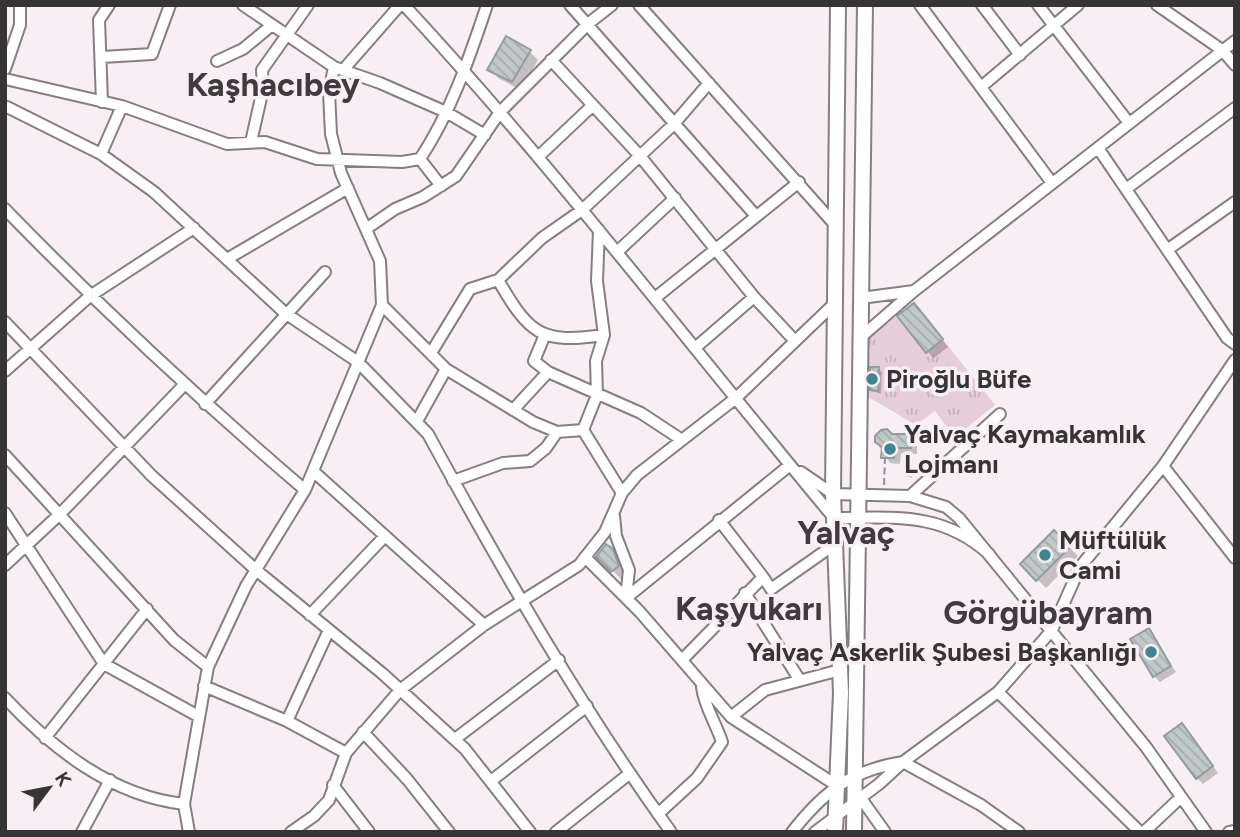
<svg xmlns="http://www.w3.org/2000/svg" width="1240" height="837" viewBox="0 0 1240 837" font-family="Figtree,sans-serif">
<defs>
<pattern id="grass-tufts" width="24" height="20" patternUnits="userSpaceOnUse" patternTransform="scale(1.75)"><rect width="24" height="20" fill="#e5cdda"/><path d="M3 7l-1-3M5 7V3M7 7l1-3M15 17l-1-3M17 17v-4M19 17l1-3" fill="none" stroke="#c5b1bc"/></pattern>
<pattern id="building-back-hatch" width="6" height="6" patternUnits="userSpaceOnUse" patternTransform="scale(1.75)"><rect width="6" height="6" fill="#c0c8ca"/><path d="M-1 5l2 2M0 0l6 6M5-1l2 2" fill="none" stroke="#a6acae"/></pattern>
</defs>
<rect width="100%" height="100%" fill="#f7eff3"/>
<path fill="url(#grass-tufts)" d="M914,303L995,405L955,437L935,411L916,425L865,395L867,340Z"/>
<path fill="#e5cdda" d="M897,316L926,353L905,370L876,333Z"/>
<path fill="#0003" d="M530,52L538,60L521,90L498,78L490,69Z
M920,311L948,347L934,358L928,352Z
M878,369L882,372L881,394L871,390Z
M891,436H911L917,443V454L901,453L900,464L890,463L876,442Z
M904,469L912,470V478L904,476Z
M1054,532L1078,556L1046,588L1022,564Z
M607,546L621,560L626,575L621,579L598,556Z
M1148,630L1176,672L1160,682L1154,676Z
M1188,731L1218,773L1203,784L1197,778Z"/>
<path fill="url(#building-back-hatch)" stroke="#959c9e" stroke-width="2" d="M506,36L531,50L512,82L487,70Z
M914,303L943,339L926,353L897,316Z
M870,367H879L878,391L870,390Z
M887,429L892,434H911V448H895L894,458H881L882,447L875,442V436L881,430Z
M1054,530L1071,546L1036,581L1020,564Z
M606,544L613,549L619,566L611,572L596,557Z
M1149,628L1171,666L1153,677L1130,639Z
M1182,723L1213,766L1196,779L1164,736Z"/>
<g fill="none" stroke-linecap="round" stroke-linejoin="round">
<defs>
<path id="minor" d="M243,5L334,67L380,83L446,112L485,135
M404,5C556,169 691,347 834,518C894,518 941,511 989,554
M570,5L756,216
M639,5L837,227
M920,5L1052,183
M982,5L1020,55
M1038,5L1129,123
M1157,5L1222,50L1235,65
M102,57L152,54L170,5
M551,60L640,156L754,297L795,341
M217,61L243,49L272,25
M5,69L20,25V5
M343,70L400,5
M5,79L122,106L227,144L265,142L317,159L402,162L420,159C451,112 469,59 487,5
M981,87L1078,5
M102,102L99,20L109,5
M7,107L101,154L154,192L285,313L358,362L428,434C502,570 580,706 671,832
M251,142L263,89L262,70L308,5
M1098,148L1227,338L1235,344
M101,154L122,106
M538,157L592,106
M420,159L441,186
M1126,189L1235,108
M5,209C101,308 201,401 305,490
M366,229L395,209L423,197L456,176L500,112L589,23L612,5
M599,230L597,281L604,335L596,361L597,395L583,430L622,493
M1167,250L1235,202
M617,252L675,198
M227,259L348,188
M498,280C530,335 541,344 604,335
M914,291L1235,41
M655,298L799,182
M861,298L914,291L861,337
M382,305L446,369L533,422L557,432L583,430
M5,322L152,476L256,570L383,674L465,749L530,832
M544,337L534,361L548,372L641,413L682,440
M695,348L754,297
M431,353L470,289L498,280L542,238L582,210L673,125L709,83
M5,371L90,296L194,228
M205,404L325,272
M513,410L548,372
M417,421L446,369
M5,455L174,640L208,667
M1163,466L1235,558
M313,471L484,625
M801,472L833,494L910,496L946,507L959,518L1146,747L1206,832
M453,481L503,463L530,461L546,448L557,432
M910,496L1000,414
M5,513L104,664L198,716
M614,516L616,536L629,570L626,598
M585,557L640,612L731,717L836,785
M5,565L60,514L184,385
M763,577L771,589L835,544
M745,593L799,679
M626,598L790,465
M310,615L385,536
M683,659L763,577L719,520
M204,686L287,721L346,753
M998,692L1140,832
M5,698C53,749 112,796 184,804
M731,717L765,690L840,670
M287,721L329,630
M363,732L407,779L449,832
M45,738L147,609
M455,739L559,660
M491,781L587,706
M333,785L369,832
M860,797L885,832
M658,814L697,778L722,742C716,723 704,706 702,687
M82,832L110,780
M189,832L184,804L208,667L246,586L305,490L382,305L380,261L341,173L331,134L329,92L334,67
M291,832L314,816L329,800L346,753L400,690L484,625L579,565L605,532L622,493L637,475L736,398L836,302
M556,832L629,774
M792,832C824,791 852,770 903,762L879,784L815,832
M1019,832L981,805L903,762L998,692L1052,630L1080,567L1163,466L1235,360
M1144,832L1181,797
M1229,832L1235,831"/>
<path id="major" d="M835,832L841,693L833,494L838,5
M854,832L865,5"/>
</defs>
<use href="#minor" stroke="#857f82" stroke-width="14"/>
<use href="#major" stroke="#857f82" stroke-width="18"/>
<path stroke="#959093" stroke-width="2" stroke-dasharray="7 3.5" stroke-linecap="butt" d="M884,485L885,458"/>
<use href="#minor" stroke="#fff" stroke-width="10"/>
<use href="#major" stroke="#fff" stroke-width="14"/>
</g>
<g fill="#408592" stroke="#f7eff3" stroke-width="2.5">
<circle cx="872" cy="379" r="7"/>
<circle cx="890" cy="449" r="7"/>
<circle cx="1045" cy="555" r="7"/>
<circle cx="1151" cy="652" r="7"/>
</g>
<g text-anchor="middle" stroke-width="7" stroke-linejoin="round" paint-order="stroke">
<g font-size="26" font-weight="bold" fill="#373436" stroke="#f7eff3" text-anchor="start">
<text x="886" y="388">Piroğlu Büfe</text>
<text x="904" y="443">Yalvaç Kaymakamlık<tspan x="904" dy="30">Lojmanı</tspan></text>
<text x="1059" y="549">Müftülük<tspan x="1059" dy="30">Cami</tspan></text>
<text x="1137" y="661" text-anchor="end">Yalvaç Askerlik Şubesi Başkanlığı</text>
</g>
<g font-size="33" font-weight="bold" fill="#403b3e" stroke="#f7eff3">
<text x="273" y="96">Kaşhacıbey</text>
<text x="846" y="544">Yalvaç</text>
<text x="749" y="620">Kaşyukarı</text>
<text x="1048" y="624">Görgübayram</text>
</g>
</g>
<rect width="1240" height="837" fill="none" stroke="#373436" stroke-width="14"/>
<g transform="translate(49 788) rotate(58)" stroke="#f7eff3" stroke-width="5" paint-order="stroke">
<path d="M0-5L12 26L0 18L-12 26Z" fill="#373436"/>
<text y="-10" font-size="19" font-weight="bold" text-anchor="middle" fill="#373436">K</text>
</g>
</svg>
